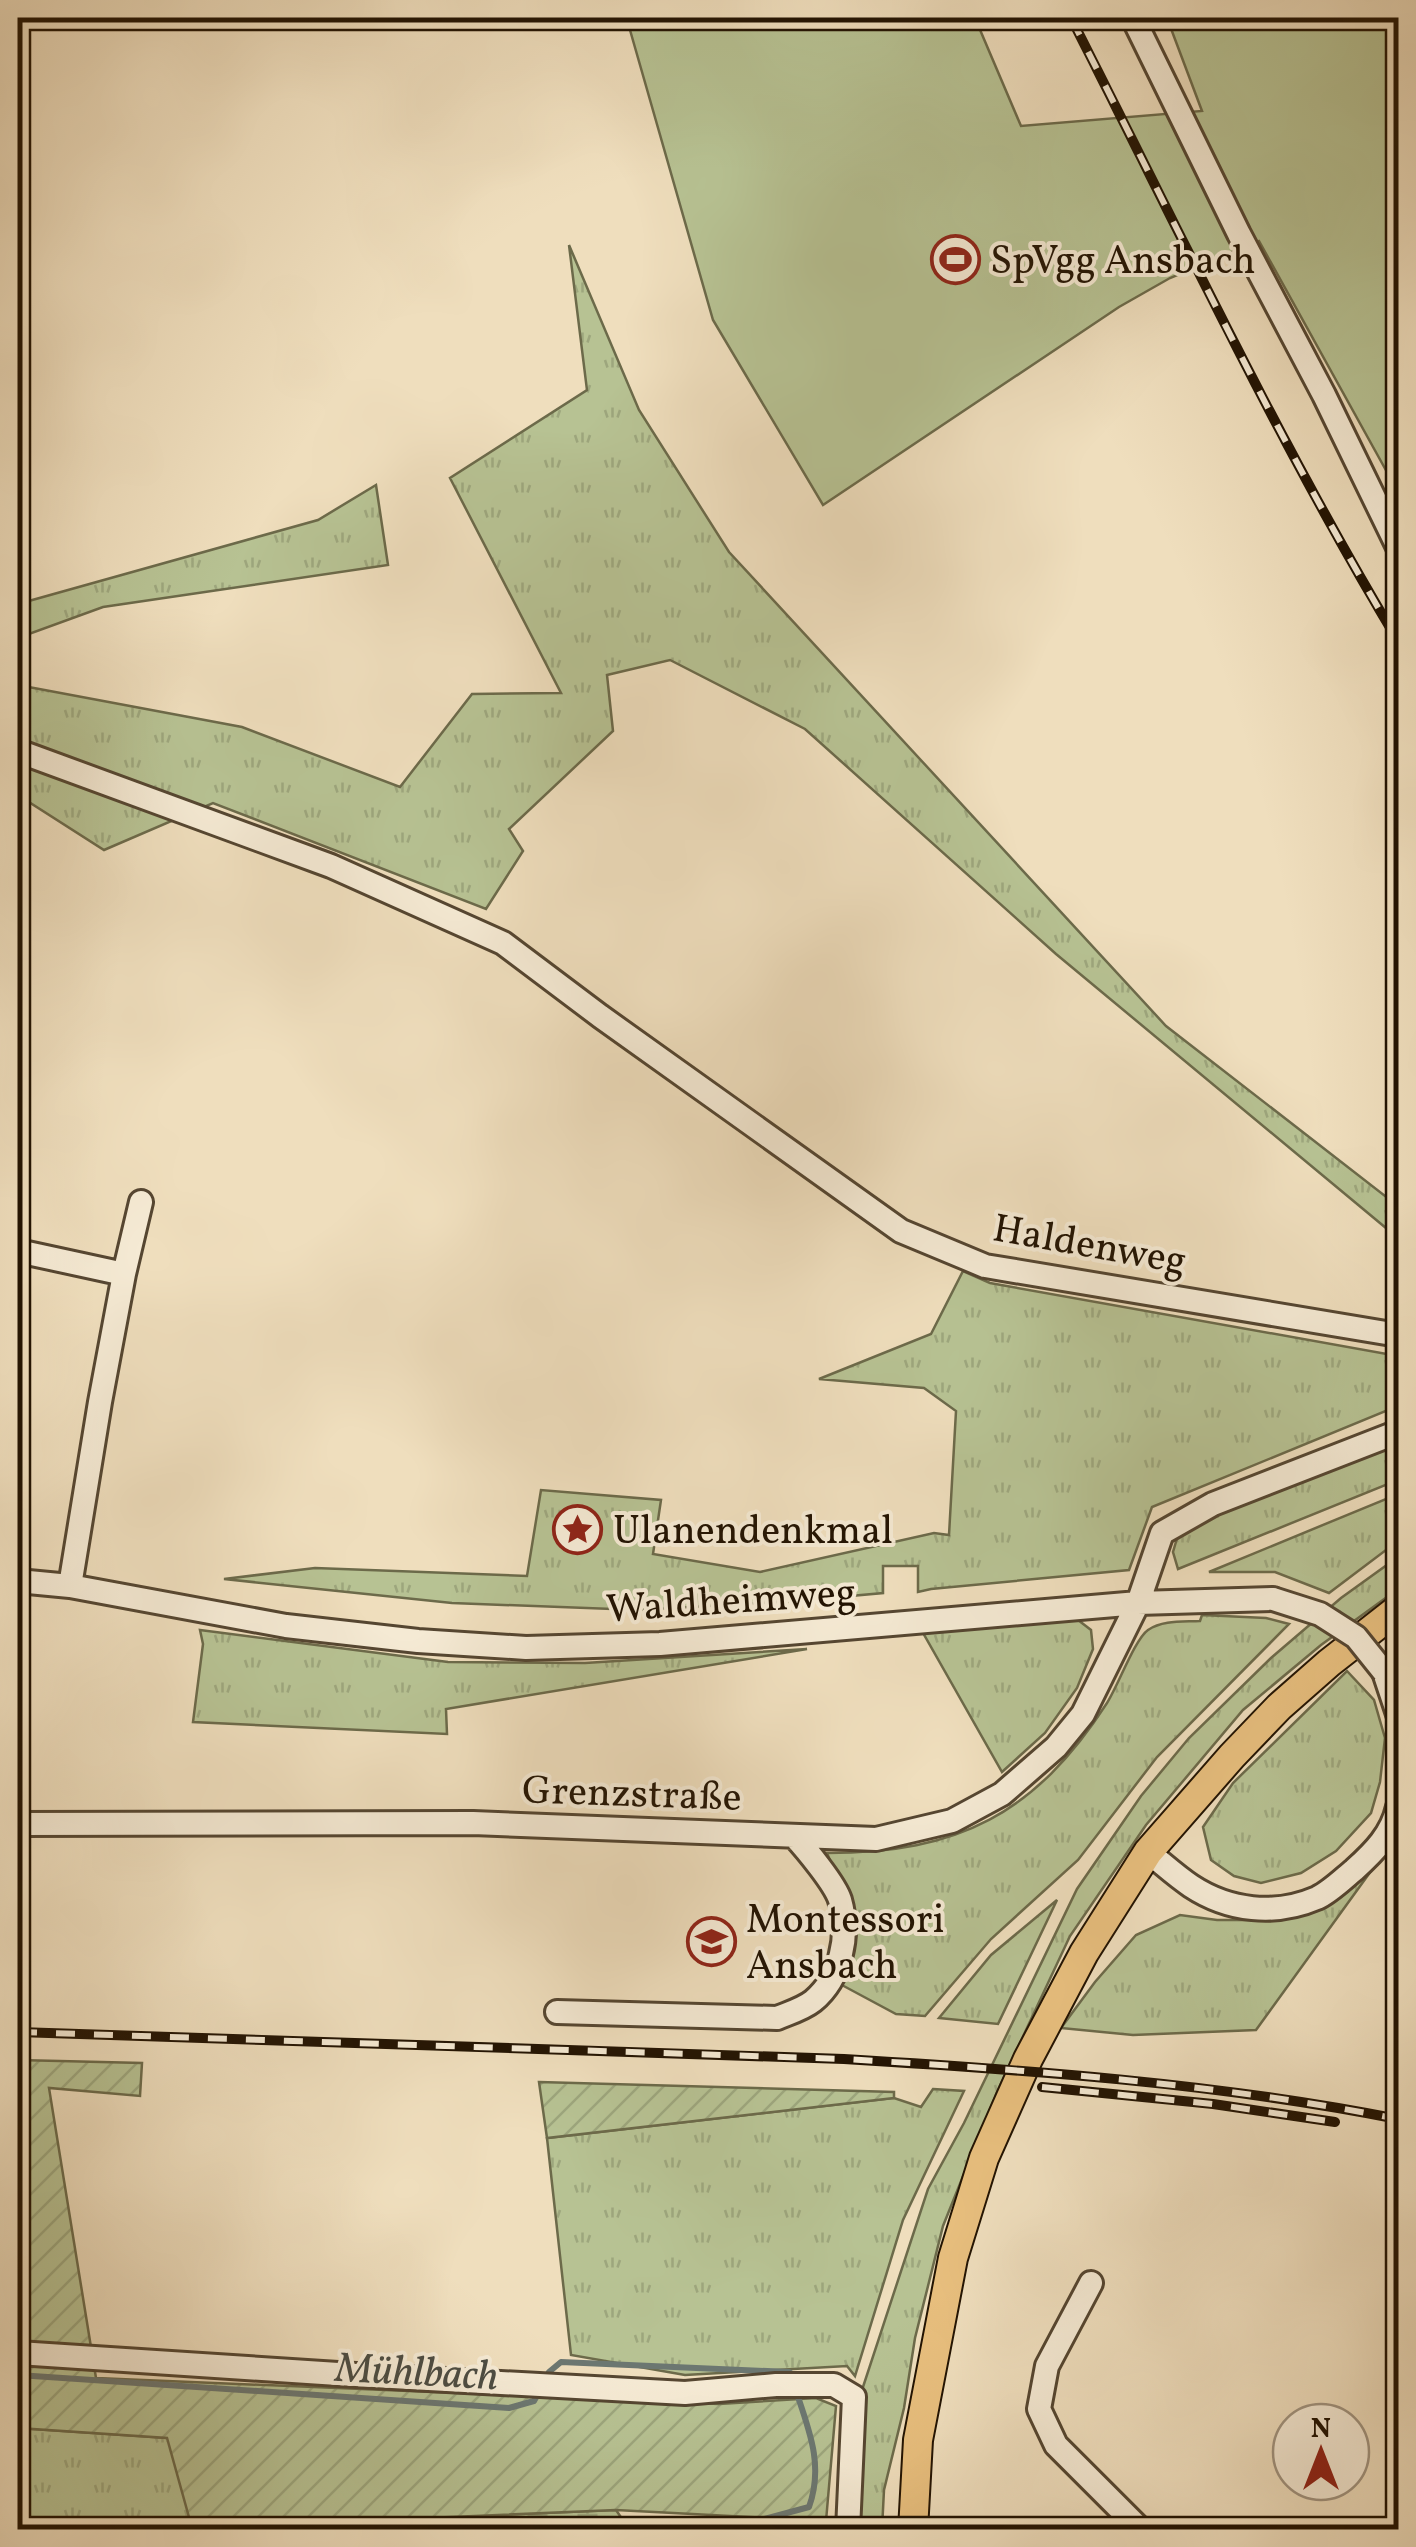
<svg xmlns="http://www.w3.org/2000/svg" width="1416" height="2547" viewBox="0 0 1416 2547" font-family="Vollkorn,serif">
<defs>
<pattern id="grass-tufts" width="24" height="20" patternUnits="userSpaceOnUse" patternTransform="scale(2.5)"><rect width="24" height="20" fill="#b7c293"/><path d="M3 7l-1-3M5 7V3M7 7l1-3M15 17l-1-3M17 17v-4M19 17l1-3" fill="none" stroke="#9da67d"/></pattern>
<pattern id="wetland-marsh" width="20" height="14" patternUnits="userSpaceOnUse" patternTransform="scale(2.5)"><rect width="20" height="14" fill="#b7c293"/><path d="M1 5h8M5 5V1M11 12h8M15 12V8" fill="none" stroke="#9da67d"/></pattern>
<pattern id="garden-furrows" width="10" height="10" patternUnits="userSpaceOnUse" patternTransform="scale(2.5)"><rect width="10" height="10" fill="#b7c293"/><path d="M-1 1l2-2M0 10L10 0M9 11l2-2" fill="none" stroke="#9da67d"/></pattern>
</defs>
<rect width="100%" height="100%" fill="#efdebd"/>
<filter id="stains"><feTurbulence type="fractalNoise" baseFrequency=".002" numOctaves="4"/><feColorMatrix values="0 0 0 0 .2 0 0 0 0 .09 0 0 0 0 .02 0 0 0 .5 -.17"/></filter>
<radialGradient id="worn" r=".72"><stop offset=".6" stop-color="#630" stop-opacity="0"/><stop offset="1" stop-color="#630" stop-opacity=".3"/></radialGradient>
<path fill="url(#grass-tufts)" stroke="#6c6a4a" stroke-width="2.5" d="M569,245L639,410L729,552L1166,1026L1398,1206V1238L1056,954L805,729L670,660L607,675L613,731L509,829L523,851L486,909L213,803L104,850L18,795V685L242,727L400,787L472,694L561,693L450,478L587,390Z
M376,485L388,565L103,607L18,638V604L318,520Z
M963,1271L990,1283L1398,1356V1406L1152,1507L1129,1570L931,1589L918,1592V1566H883V1593L795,1601L639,1610L452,1603L224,1579L315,1568L527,1576L541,1490L661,1500L653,1554L760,1572L934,1533L949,1535L956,1411L924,1388L819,1379L931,1334Z
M1398,1444V1480L1178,1569L1173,1552L1178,1535L1200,1521Z
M1398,1494V1541L1329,1593L1275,1572H1209Z
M1398,1557V1589L1321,1645L1243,1710L1146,1825L1070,1936L997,2092L943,2226L915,2338L904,2408L884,2490L882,2529L858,2530L862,2390L928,2189L964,2123L1077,1889L1141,1796L1189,1738L1271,1658L1341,1598Z
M1202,1615L1266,1618L1289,1624L1157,1757L1078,1860L991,1939L925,2016L896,2014L840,1984L854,1947L851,1913L827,1853C959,1853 1035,1814 1107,1703C1118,1686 1135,1639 1148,1630C1163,1620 1182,1622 1200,1621Z
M1063,1618L1078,1620L1091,1630L1093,1649L1077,1688L1045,1733L1002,1772L922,1631Z
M200,1630L448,1662L585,1663L807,1649L446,1709L447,1734L193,1722L203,1644Z
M1347,1671L1374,1700L1385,1738L1380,1782L1371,1813L1336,1851L1301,1873L1261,1883L1234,1876L1211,1860L1203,1827L1233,1783Z
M1371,1871L1256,2030L1133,2035L1061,2028L1095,1982L1136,1935L1180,1915L1217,1920H1282L1329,1903Z
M1057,1900L998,2024L939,2018L991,1955Z
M933,2089L964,2091L903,2220L855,2376L847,2366L685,2375L571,2355L547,2138L894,2098L921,2107Z
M18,2428L168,2438L193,2529H18Z"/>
<path fill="url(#wetland-marsh)" stroke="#6c6a4a" stroke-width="2.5" d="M616,2510L629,2529L193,2530L192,2528Z"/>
<path fill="url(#garden-furrows)" stroke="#6c6a4a" stroke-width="2.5" d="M18,2060L142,2063L140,2096L49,2088L96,2378L719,2404L816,2398L836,2406L826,2521L616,2510L192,2528L167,2438L18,2428Z
M539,2082L894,2092V2098L547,2138Z"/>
<path fill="#b7c293" stroke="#6c6a4a" stroke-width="2.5" d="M631,18H975L1021,126L1202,111L1167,18H1398V492L1259,241L1170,278L1119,307L823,505L713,320L628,23Z"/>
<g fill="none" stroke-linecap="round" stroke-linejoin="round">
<path stroke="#6c7771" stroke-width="6" d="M18,2375L509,2408L534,2401L539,2392
M544,2381L549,2372L561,2362L789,2372L793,2375
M723,2530L809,2507C823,2468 811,2435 798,2397"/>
<defs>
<path id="minor" d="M1133,18L1239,234L1324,395L1398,547
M18,751L331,866L503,943L600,1016L901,1231L985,1266L1398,1335
M18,1251L124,1274L100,1402L70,1586
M124,1274L141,1202
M18,1581L70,1586L286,1626L418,1641L526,1648L660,1644L1138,1603L1273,1599
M1384,1672L1398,1714
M18,1824L473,1823L876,1839L952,1821L1002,1794L1056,1747L1083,1714L1138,1603L1162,1533L1213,1504L1398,1432
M1148,1852C1162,1863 1176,1876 1191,1886C1229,1911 1275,1916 1317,1898C1330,1892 1343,1879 1354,1870C1374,1852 1392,1834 1398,1807
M557,2012L777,2018C789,2013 803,2009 813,2001C841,1978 850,1935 840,1900C835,1884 806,1849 794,1836
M1091,2283L1047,2366L1039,2409L1056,2445L1141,2530
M18,2353L338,2374L685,2393L776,2385H834L854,2397L848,2530"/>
<path id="major" d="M913,2530L918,2440L953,2258L984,2158L1028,2059L1084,1953L1148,1852L1232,1756L1279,1707L1329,1663L1398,1609"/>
</defs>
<use href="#minor" stroke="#554631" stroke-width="28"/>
<use href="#major" stroke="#221302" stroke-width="32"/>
<use href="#minor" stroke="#f5ead4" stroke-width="22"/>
<use href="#major" stroke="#e8bf7e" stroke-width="28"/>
<defs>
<path id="rail" d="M1071,18C1177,226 1278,442 1398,641
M18,2032L844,2059C1029,2070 1216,2083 1398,2119
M1042,2087L1213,2104L1335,2122"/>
</defs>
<use href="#rail" stroke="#221302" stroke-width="10"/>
<use href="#rail" stroke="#f5ead4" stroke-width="6" stroke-dasharray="19" stroke-linecap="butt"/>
<defs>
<path id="minor-bridge" d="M1273,1599L1320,1614L1356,1637L1384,1672"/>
</defs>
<use href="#minor-bridge" stroke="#554631" stroke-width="28" stroke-linecap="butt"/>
<use href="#minor-bridge" stroke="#f5ead4" stroke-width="22"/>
</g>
<defs>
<symbol id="stadium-ring" viewBox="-11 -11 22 22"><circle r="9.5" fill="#f5ead4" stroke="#8f2418" stroke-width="1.5"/><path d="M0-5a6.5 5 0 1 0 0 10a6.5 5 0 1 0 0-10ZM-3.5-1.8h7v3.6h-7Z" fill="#8f2418"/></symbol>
<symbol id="sight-ring" viewBox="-11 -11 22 22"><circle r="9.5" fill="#f5ead4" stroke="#8f2418" stroke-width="1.5"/><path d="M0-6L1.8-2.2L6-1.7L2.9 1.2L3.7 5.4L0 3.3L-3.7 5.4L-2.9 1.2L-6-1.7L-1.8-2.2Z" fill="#8f2418"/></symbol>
<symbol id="school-ring" viewBox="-11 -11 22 22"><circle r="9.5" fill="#f5ead4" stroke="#8f2418" stroke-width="1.5"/><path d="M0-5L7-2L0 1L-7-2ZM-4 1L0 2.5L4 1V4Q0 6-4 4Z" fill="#8f2418"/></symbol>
</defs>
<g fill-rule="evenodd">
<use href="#stadium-ring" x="928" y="232" width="55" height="55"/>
<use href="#sight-ring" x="550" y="1502" width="55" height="55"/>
<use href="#school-ring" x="684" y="1914" width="55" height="55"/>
</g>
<g text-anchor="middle" stroke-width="8" stroke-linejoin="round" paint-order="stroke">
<g font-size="40" fill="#221302" stroke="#f5ead4" text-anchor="start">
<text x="990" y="273">SpVgg Ansbach</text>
<text x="613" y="1543">Ulanendenkmal</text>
<text x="746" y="1932">Montessori<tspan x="746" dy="46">Ansbach</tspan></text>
</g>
<g font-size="40" fill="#221302" stroke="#f5ead4">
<text transform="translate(1090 1243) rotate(10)" y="14">Haldenweg</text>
<text transform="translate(731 1599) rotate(-4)" y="14">Waldheimweg</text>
<text transform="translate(632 1792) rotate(2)" y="14">Grenzstraße</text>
</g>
<g font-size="42" font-style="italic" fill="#4d4d43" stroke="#f5ead4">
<text transform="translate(417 2370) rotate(3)" y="15">Mühlbach</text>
</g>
</g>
<rect width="1416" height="2547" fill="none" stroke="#efdebd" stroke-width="60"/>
<rect x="20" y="20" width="1376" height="2507" fill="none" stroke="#221302" stroke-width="5"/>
<rect x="30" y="30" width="1356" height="2487" fill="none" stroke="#221302" stroke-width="2.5"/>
<g transform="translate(1321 2452)"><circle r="48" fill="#f5ead4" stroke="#a19480" stroke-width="2.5"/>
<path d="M0-8L18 38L0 25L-18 38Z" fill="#8f2418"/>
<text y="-15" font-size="28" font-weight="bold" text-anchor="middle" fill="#221302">N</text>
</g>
<rect width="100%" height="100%" filter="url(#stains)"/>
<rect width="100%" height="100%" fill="url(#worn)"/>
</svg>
